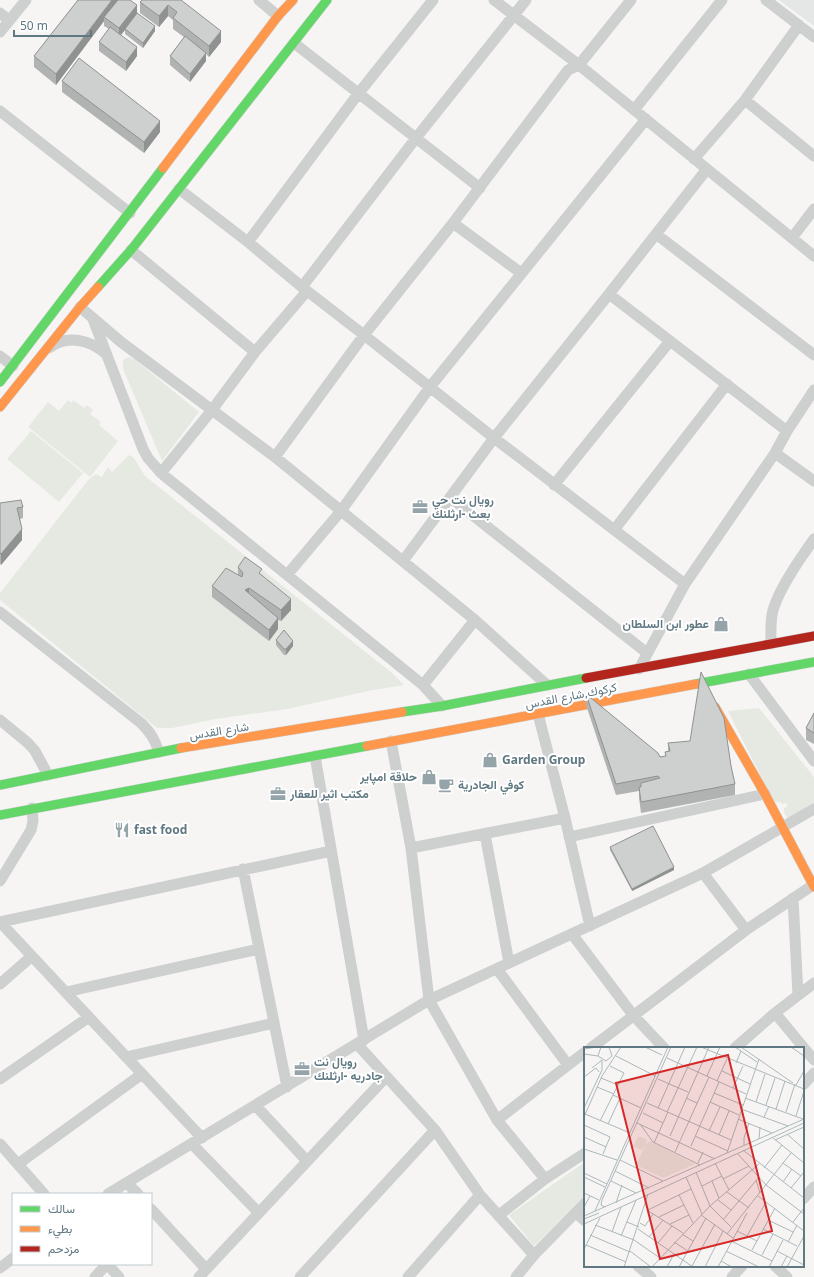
<svg xmlns="http://www.w3.org/2000/svg" width="814" height="1277" viewBox="0 0 814 1277" font-family="'Noto Sans',Vazirmatn,sans-serif">
<rect width="100%" height="100%" fill="#f6f5f4"/>
<path fill="#e5e7e7" d="M779,0H814V26Z"/>
<path fill="#e6e9e2" d="M128,357L134,359L199,412L162,461L123,369V360Z
M68,400L71,403L73,400L84,408L87,405L93,410L90,414L101,422L99,425L118,441L90,477L28,427L48,402L59,411Z
M31,431L83,473L59,502L7,459Z
M129,455L134,458L145,476L392,673L404,685L368,691L287,709L216,719L172,728H157L0,600V593L89,479L96,474L102,477L108,467L112,472Z
M759,708L814,777V805L789,820L784,813V808L788,806L786,803L782,804L780,802H776L773,800L728,711Z
M585,1162V1195L534,1246L509,1215Z"/>
<g fill="none" stroke-linecap="round" stroke-linejoin="round">
<defs>
<path id="fast" d="M98,287L131,250L327,0
M0,382L163,168
M696,684L814,662
M402,712L442,706L586,678
M0,785L181,748
M0,815L367,746"/>
<path id="slow" d="M163,168L278,16L293,0
M0,407L80,307L98,287
M715,707L765,794L814,887
M367,746L696,684
M181,748L402,712"/>
<path id="jam" d="M586,678L814,636"/>
</defs>
<use href="#fast" stroke="#cfd2d3" stroke-width="10"/>
<use href="#slow" stroke="#cfd2d3" stroke-width="10"/>
<use href="#jam" stroke="#cfd2d3" stroke-width="10"/>
<path stroke="#cecfcf" stroke-width="11" d="M259,0L278,16
M494,0L579,65L814,256
M766,0L814,37
M0,13L9,20
M0,32L26,0
M294,43L480,188
M745,100L814,156
M634,110L722,0
M0,111L130,213
M694,159L745,100L799,25
M179,189L248,242L302,287L364,335L494,438L685,584
M453,223L521,273
M656,234L814,355
M792,238L814,209
M248,242L358,94L433,0
M131,250L255,352
M302,287L416,138L526,0
M609,294L787,431
M80,307L121,342L275,457L475,620L547,685
M93,319L143,449L148,458L161,473L423,685L442,706
M49,348C67,334 91,340 106,354
M0,356L13,366
M775,453L814,481
M275,457L364,335L453,223L568,70L579,65L631,0
M161,473L212,410L255,352L307,291
M554,485L670,341
M451,498L647,653
M614,530L727,384
M403,561L494,438L609,294L707,169
M287,575L341,511L430,387L646,119
M0,612L141,723C151,733 155,740 159,752
M771,644C771,632 770,621 773,610C780,587 800,559 814,539
M639,669L685,584L775,453L787,431L814,390
M749,674L814,761
M423,685L475,620
M538,714L565,818L590,926
M0,720L28,743L35,751L48,775
M391,741L411,848L429,1000L497,1120L545,1179
M315,756L364,1040
M485,834L509,963
M569,837L765,794
M411,848L565,818
M243,869L287,1087
M703,873L746,930
M0,881L31,830L33,821L32,808
M793,898L798,995
M0,922L331,851
M0,922L202,1138
M572,934L633,1015L664,1048
M497,969L568,1065
M0,984L32,956
M66,992L259,949
M775,1013L814,1060
M357,1044L435,1130L480,1195L534,1255
M591,1048L746,930L813,885
M735,1048L775,1013L814,983
M126,1057L274,1023
M0,1079L89,1017
M803,1085L814,1073
M256,1106L307,1161
M497,1120L585,1052
M0,1144L44,1194
M192,1144L259,1213
M18,1164L142,1074
M127,1183L138,1194
M108,1194L429,1000L703,873L814,809
M803,1199L814,1187
M151,1209L206,1269
M576,1213L585,1221
M499,1215L545,1179L585,1153
M107,1264L119,1277
M638,1266L651,1277
M775,1266L787,1277
M0,1268L13,1258
M95,1277L107,1264
M199,1277L386,1077
M300,1277L435,1130
M408,1277L480,1195
M516,1277L534,1255L585,1203
M732,1277L742,1266"/>
<use href="#fast" stroke="#63d668" stroke-width="9"/>
<use href="#slow" stroke="#ff974d" stroke-width="9"/>
<use href="#jam" stroke="#b3261e" stroke-width="9"/>
</g>
<path fill="#b1b3b3" d="M78,0L137,13L155,31L143,48L125,34V30L121,35L137,56L126,71L99,51V42L109,29L104,26V21L56,85L34,67V56Z
M181,0L221,42L209,57L206,54V61L190,82L170,65V56L184,37L173,29V20L168,16L159,27L140,13V2Z
M62,81L160,132L144,153L62,92Z
M0,503L23,507V518L20,519L22,540L1,565L0,564Z
M238,567L262,575L291,610L281,621L278,620V629L269,641L212,597V586L238,574Z
M276,640L293,646L286,655H284L276,645Z
M586,694L660,757L665,756V752L668,751V743L731,766L735,784V795L641,813L639,798V791L616,795L586,705Z
M814,713V744L806,740V728Z
M610,847L674,870L632,891L610,850Z"/>
<path fill="#909292" d="M112,0H121L104,17V21L56,85V74Z
M137,5V14L125,29V30L119,37V28Z
M168,5V16L159,27V16Z
M155,26V31L143,48V43Z
M221,31V42L209,57V46Z
M137,47V56L126,71V62Z
M206,53V61L190,82V74Z
M160,121V132L144,153V142Z
M22,529V540L1,565V554Z
M249,588V599L245,590Z
M291,599V610L281,621V610Z
M278,618V629L269,641V630Z
M293,641V646L286,655V649Z
M674,867V870L632,891V889Z"/>
<path fill="#ced0d0" stroke="#909292" d="M78,0H112L56,74L34,56Z
M118,0H130L137,5L119,28L104,17Z
M142,0H181L221,31L209,46L173,18L177,12L168,5L159,16L140,2Z
M137,13L155,26L143,43L125,29Z
M110,27L137,47L126,62L99,42Z
M185,36L206,53L190,74L170,56Z
M79,58L160,121L144,142L62,81Z
M21,500L23,507L17,508L22,529L1,554L0,553V503Z
M245,557L262,569L259,573L291,599L281,610L249,588L245,590L278,618L269,630L212,586L226,568L242,577L243,573L238,567Z
M284,630L293,641L286,649H284L276,640Z
M701,672L724,718L731,766L735,784L641,802L639,787H641V783L660,778L658,776L616,784L586,694L658,753L660,757L666,756L665,752L670,751L668,743L690,741Z
M814,713V733L806,728Z
M653,826L674,867L632,889L610,847Z"/>
<defs>
<symbol id="office-bare" viewBox="-9 -9 18 18"><path d="M-6-3h4V-5.5h4V-3h4V5H-6ZM-1-4.5V-3h2v-1.5ZM-6 0V1H6V0Z" fill="#94a4a9" stroke="#fff" stroke-width="2.5" paint-order="stroke"/></symbol>
<symbol id="shop-bare" viewBox="-9 -9 18 18"><path d="M-5-2.5h2.3a2.7 3.5 0 0 1 5.4 0H5L5.5 6h-11ZM-1.5-2.5h3a1.5 2.3 0 0 0-3 0Z" fill="#94a4a9" stroke="#fff" stroke-width="2.5" paint-order="stroke"/></symbol>
<symbol id="cafe-bare" viewBox="-9 -9 18 18"><path d="M-5.5-4.5H6V0H3Q3 3.5 0 3.5H-2.5Q-5.5 3.5-5.5 0ZM3-3.2v2h1.7v-2ZM-6 4.5H4V6H-6Z" fill="#94a4a9" stroke="#fff" stroke-width="2.5" paint-order="stroke"/></symbol>
<symbol id="restaurant-bare" viewBox="-9 -9 18 18"><path d="M-5-6h1v4h1v-4h1v4h1v-4h1v5L-1.5 .5V6h-2V.5L-5-1ZM5-6V6H3V1.5H1.5Q1.5-4 5-6Z" fill="#94a4a9" stroke="#fff" stroke-width="2.5" paint-order="stroke"/></symbol>
</defs>
<g fill-rule="evenodd">
<use href="#office-bare" x="409" y="496" width="22" height="22"/>
<use href="#shop-bare" x="710" y="613" width="22" height="22"/>
<use href="#shop-bare" x="479" y="749" width="22" height="22"/>
<use href="#shop-bare" x="418" y="766" width="22" height="22"/>
<use href="#cafe-bare" x="435" y="774" width="22" height="22"/>
<use href="#office-bare" x="267" y="783" width="22" height="22"/>
<use href="#restaurant-bare" x="111" y="819" width="22" height="22"/>
<use href="#office-bare" x="291" y="1058" width="22" height="22"/>
</g>
<g text-anchor="middle" stroke-width="4" stroke-linejoin="round" paint-order="stroke">
<g font-size="12" font-weight="bold" fill="#5f7881" stroke="#fff" text-anchor="start">
<text x="432" y="504">رويال نت حي<tspan x="432" dy="14">بعث -ارثلنك</tspan></text>
<text x="709" y="628" text-anchor="end">عطور ابن السلطان</text>
<text x="502" y="764">Garden Group</text>
<text x="417" y="781" text-anchor="end">حلاقة امپاير</text>
<text x="458" y="789">كوفي الجادرية</text>
<text x="290" y="798">مكتب اثير للعقار</text>
<text x="134" y="834">fast food</text>
<text x="314" y="1066">رويال نت<tspan x="314" dy="14">جادريه -ارثلنك</tspan></text>
</g>
<g font-size="12" fill="#5f7881" stroke="#fff">
<text transform="translate(571 696) rotate(-11)" y="4">كركوك,شارع القدس</text>
<text transform="translate(219 731) rotate(-9)" y="4">شارع القدس</text>
</g>
</g>
<g transform="translate(584 1047)">
<rect width="220" height="220" fill="#f6f5f4"/>
<path d="M55,89L63,93L61,98L66,94L111,117L79,131L52,118L61,99L57,103L49,99Z" fill="#e6e9e2"/>
<path fill="none" stroke="#acb8bc" stroke-width="1" d="M17,0L14,9L22,14L28,9L25,0M61,0L78,8M117,0L220,42M151,0L173,15M157,0L209,36M207,0L220,9M0,2L13,0M0,7L14,9M32,9L71,29M83,11L162,47M152,16L157,4M8,21L18,13M138,24L166,37M123,29L136,0M0,30L12,21L15,25M17,31L34,38M74,32L104,45M133,34L143,12M212,38L220,24M13,40L30,47M149,41L159,19M130,46L159,58M29,48L57,61M102,51L113,56M161,51L219,72M126,55L155,68M172,55L181,27M63,56L147,93M182,58L191,31M0,61L18,23V13M74,61L101,0M157,62L204,79M192,62L201,34M83,65L113,0M202,65L211,37M59,66L79,76M1,67L46,86M212,69L220,44M0,70L18,29L37,0M180,70L185,59M154,72L188,86M16,74L40,26L26,19M53,76L131,112M24,77L36,51M56,77L69,95L116,118M0,78L26,90L19,107M125,84L136,60M203,87L220,102M135,88L145,64M86,89L125,0M111,89L144,104M0,90L22,100M188,90L220,116M175,92L176,80M191,93L220,80M70,96L84,65M160,98V91L165,76M107,99L135,35M0,102L33,113M159,103L220,151M91,105L125,30M143,106L175,12M153,106L182,138L220,167M36,113L79,134M114,116L119,105M131,116L145,143M199,116L217,129M180,121L198,98M31,124L65,141M112,125L126,159L147,180M0,126L23,137M0,130L21,140M102,130L118,167M139,132L165,119M172,133L176,146M27,134L52,146M128,134L135,151M199,135L208,122M118,139L138,129M207,141L220,125M143,145L165,161M0,146L15,153M95,148L109,176M174,149L220,184M134,153L147,163M32,156L38,138M0,160L6,149M21,160L17,158L18,153L87,0M63,163L99,186M64,163L107,142M11,164L84,0M117,168L149,191M0,169L220,72M75,170L100,158M0,172L15,166M139,173L175,130M184,173L209,185M43,175L55,180M209,175L220,161M56,176L61,179L69,167M0,177L220,76M86,177L105,168M11,178L50,193M54,182L109,220M179,182L213,199M153,184L173,194M28,185L37,160M98,187L109,194M143,187L207,106M6,188L46,205M37,189L52,153M163,189L182,155M65,190L79,173M50,193L76,211M147,194L188,214M90,195L104,204M204,195L213,178M74,196L88,179M2,198L42,215M0,202L16,171M168,203L191,161M46,204L67,220M142,204L175,220M193,204L220,218M178,208L189,187M137,214L148,220M108,219L131,177M40,220L64,147M68,220L126,159L175,117M83,220L90,207M95,220L122,171M121,220L139,184M134,220L163,166M185,220L199,193M197,220L203,209M203,220L220,189"/>
<path fill="#d62828" fill-opacity="0.15" stroke="#d62828" stroke-width="2" d="M144,8L188,184L76,212L32,36Z"/>
<rect width="220" height="220" fill="none" stroke="#5f7881" stroke-width="2"/>
</g>
<rect x="12" y="1193" width="140" height="72" fill="#ffffff" stroke="#bfc9cd"/>
<rect x="20" y="1206" width="20" height="6" fill="#63d668" stroke="#bfc9cd"/>
<text x="48" y="1213" font-size="12" fill="#5f7881">سالك</text>
<rect x="20" y="1226" width="20" height="6" fill="#ff974d" stroke="#bfc9cd"/>
<text x="48" y="1233" font-size="12" fill="#5f7881">بطيء</text>
<rect x="20" y="1246" width="20" height="6" fill="#b3261e" stroke="#bfc9cd"/>
<text x="48" y="1253" font-size="12" fill="#5f7881">مزدحم</text>
<path d="M14 30v6h77v-6" fill="none" stroke="#5f7881" stroke-width="2"/>
<text x="20" y="30" font-size="12" fill="#5f7881" stroke="#ffffff" stroke-width="3" paint-order="stroke">50 m</text>
</svg>
